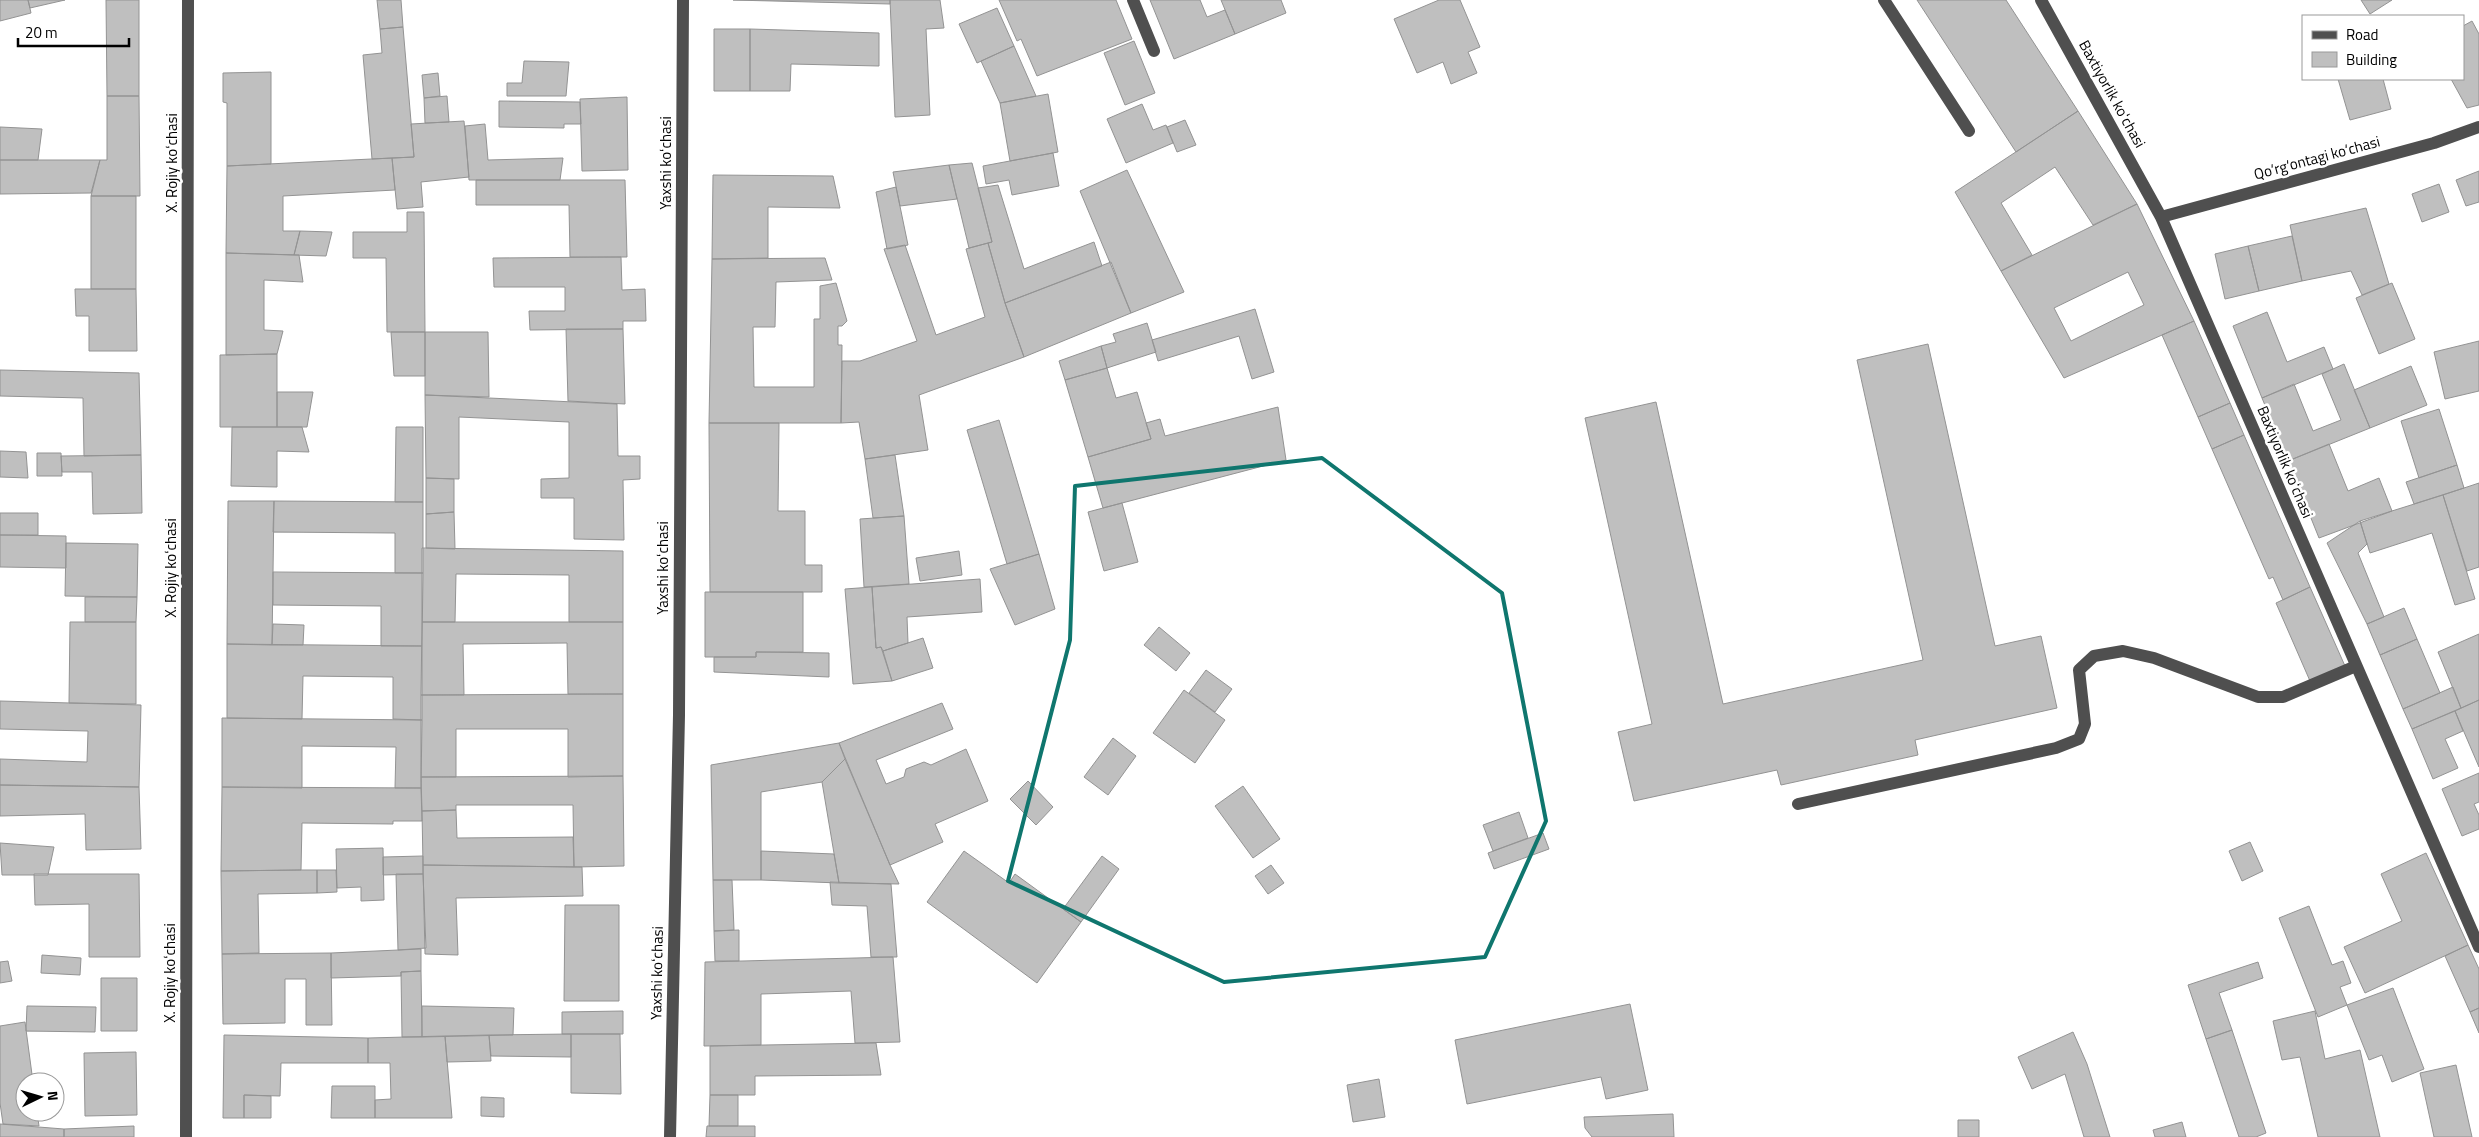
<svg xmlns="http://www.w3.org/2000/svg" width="2479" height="1137" viewBox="0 0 2479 1137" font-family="'Titillium Web',sans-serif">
<rect width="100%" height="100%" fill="#fff"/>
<path fill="#bfbfbf" stroke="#939393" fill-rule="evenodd" d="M0,0H28L31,13L0,21Z
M28,0H65L30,8Z
M106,0H139V96H107Z
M377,0H401L403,27L380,29Z
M733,0H890V4Z
M890,0H940L944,28L926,29L930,115L895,117Z
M999,0H1116L1132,39L1037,76L1021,39L1017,41Z
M1150,0H1200L1207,17L1225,10L1235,34L1174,59Z
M1221,0H1281L1286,13L1235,34Z
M1439,0H1460L1480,47L1468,52L1477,73L1451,84L1443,62L1417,73L1394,19Z
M1917,0H2006L2078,111L2016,152Z
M2361,0H2392L2370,14Z
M997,8L1014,46L977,63L959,24Z
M2472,21L2479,34V105L2467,108L2451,79H2463V26Z
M403,27L414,157L372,159L363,55L382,53L380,29Z
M714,29H750V91H714Z
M750,29L879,33V66L791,64L790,91H750Z
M1134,41L1155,93L1125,105L1104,53Z
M1014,46L1036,96L1000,103L981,61Z
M524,61L569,62L566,96H507V83H522Z
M271,72V164L227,166V103L223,102V73Z
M438,73L440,96L424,98L422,75Z
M2338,79H2383L2391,109L2350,120Z
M1048,94L1058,152L1010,161L1000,103Z
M107,96H139L140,196H91L100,160H107Z
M447,96L449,122L425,123L424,98Z
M627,97L628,170L582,171L580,99Z
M499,101L580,102L581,124H564V128L499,127Z
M1142,104L1153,130L1166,125L1173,143L1126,163L1107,119Z
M2078,111L2137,204L2093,225L2055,167L2001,203L2032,255L2001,271L1955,192Z
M1185,120L1196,145L1177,152L1167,127Z
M464,121L469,177L421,182L423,207L397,209L392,158L414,157L411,124Z
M485,124L488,160L563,158L560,180H469L465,126Z
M0,127L42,129L38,160H0Z
M1053,153L1059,186L1012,195L1009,180L986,184L983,166Z
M392,158L395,190L283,196V231H300L294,255L226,253L227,166Z
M0,160H100L91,193L0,194Z
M972,163L992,242L969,248L949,165Z
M949,165L957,199L900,206L893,172Z
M1127,170L1184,292L1131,313L1080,191Z
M2479,171V202L2466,206L2456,180Z
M713,175L833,176L840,208L768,207V258L712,259Z
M476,180H625L627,257H570L569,205H476Z
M2439,184L2449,212L2422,222L2412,194Z
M998,185L1024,269L1094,242L1102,266L1005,303L988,243L992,242L978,188Z
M896,187L908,245L887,249L876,192Z
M91,196H136V289H91Z
M2137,204L2194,321L2064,378L2001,271ZM2128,272L2144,305L2071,341L2054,308Z
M2366,208L2389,284L2362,295L2351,271L2302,281L2290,225Z
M407,212H424L425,332H387L386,258H353V232H407Z
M300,231L332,232L326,256L294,255Z
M2292,236L2302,281L2259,291L2248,246Z
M988,243L1005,303L1024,357L919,395L928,450L865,459L859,422L841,423L842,361H860L917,341L884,249L905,245L936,335L985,317L966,249Z
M2248,246L2259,291L2225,299L2215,254Z
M226,253L299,255L303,282L264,280V330L283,331L277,354L226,355Z
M621,257L622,290L645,289L646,321H623V329L530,330L529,311H565V287H494L493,258Z
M825,258L832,280L776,282L775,327H753L754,387H814V319H820V286L836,283L847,321L842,326H838V345H842L841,423H709L712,259Z
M1111,262L1131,313L1024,357L1005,303Z
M2392,283L2415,339L2379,354L2356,298Z
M75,289H136L137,351H89V316H76Z
M1255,309L1274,372L1252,379L1239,336L1158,361L1152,340Z
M2267,312L2287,362L2324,347L2333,369L2262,398L2233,326Z
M2194,321L2230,403L2198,417L2162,335Z
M1147,323L1156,352L1107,368L1101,346L1116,342L1113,334Z
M566,329H623L625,404L568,401Z
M391,332H425V376H394Z
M425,332H488L489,397L425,395Z
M2479,341V391L2445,399L2434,352Z
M1928,344L1995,646L2041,636L2057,708L1915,740L1918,755L1781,785L1777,770L1634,801L1618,732L1652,724L1585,418L1656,402L1723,704L1923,660L1857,360Z
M1101,346L1107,368L1065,380L1059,361Z
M277,354V427H220V355Z
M2344,364L2370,428L2288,461L2262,398L2294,384L2313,431L2341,420L2322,374Z
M2411,366L2427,405L2370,428L2354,390Z
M1107,368L1116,398L1137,392L1151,439L1088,457L1065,380Z
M0,370L139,373L141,455L84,456L83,398L0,396Z
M277,392H313L307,427H277Z
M425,395L617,404L618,456H640V479L623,480L624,540L574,539V498H541V479L569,478V422L459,417V479L426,478Z
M2230,403L2244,435L2212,449L2198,417Z
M1278,407L1286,460L1103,508L1088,457L1151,439L1146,423L1160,419L1165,436Z
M2439,409L2457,465L2419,478L2401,421Z
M999,420L1039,554L1007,564L967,430Z
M709,423H779L778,511H805V565H822V592H710Z
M232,427H302L309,452L277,451V487L231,486Z
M396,427H423V502H395Z
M2244,435L2310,587L2283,600L2273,577L2269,579L2212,449Z
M2329,444L2348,491L2379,478L2392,511L2319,538L2288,461Z
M0,451L26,452L28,478L0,477Z
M37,453H61L62,476H37Z
M141,455L142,513L93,514L92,472H62L61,456Z
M895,455L904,516L873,518L865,459Z
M2457,465L2464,488L2414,504L2406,482Z
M426,478L454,479V512L426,514Z
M2479,483V567L2467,571L2443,495Z
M2443,495L2475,599L2455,605L2432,533L2370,553L2360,521Z
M228,501H274L272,645L227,644Z
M274,501L423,502V573H395V533L273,532Z
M1122,503L1138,562L1104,571L1088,512Z
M454,512L455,549L426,548V514Z
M0,513H38V535H0Z
M904,516L909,584L864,587L860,519Z
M2360,521L2367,544L2358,553L2384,617L2367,624L2327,543Z
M0,535L66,536V568L0,567Z
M66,543L138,544L137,597L65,596Z
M422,548L623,551V622H569V575L456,574L455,622H422Z
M959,551L962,575L920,581L916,558Z
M1039,554L1055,609L1015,625L990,569Z
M273,572L423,573L422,646H381V606L273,605Z
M980,579L982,612L907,617L908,643L883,651L881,647L876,648L872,587Z
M872,587L876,648L881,647L892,681L853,684L845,589Z
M2310,587L2345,666L2310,681L2276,603Z
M705,592H803V652H756V657H705Z
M85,597H137L136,622H85Z
M2404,608L2417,639L2380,655L2367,624Z
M70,622H136V704L69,703Z
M422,622H623V694H568L567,643L463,644L464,695H421Z
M273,624L304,625L303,645H272Z
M1159,627L1190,653L1176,671L1144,645Z
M2479,634V700L2461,708L2438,652Z
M923,638L933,668L892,681L883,651Z
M2417,639L2440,693L2403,709L2380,655Z
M227,644L422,646V720L393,719V677L303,676L302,719L227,718Z
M756,652L829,653V677L714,672V657H756Z
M1206,670L1232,689L1215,712L1189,693Z
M2453,687L2461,708L2412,729L2403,709Z
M1184,690L1225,720L1195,763L1153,733Z
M623,694V776L568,777V729H456V777H421V695Z
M2479,700V767L2455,711Z
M0,701L141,705L139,787L0,785V759L87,762L88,731L0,729Z
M942,703L953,729L876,760L886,784L904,777L906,769L924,762L931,765L966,749L988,801L935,824L943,842L890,865L839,743Z
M2455,711L2463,731L2445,739L2458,768L2433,779L2412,729Z
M222,718L422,720L421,788H395L396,747L302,746V788L222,787Z
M1113,738L1136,756L1108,795L1084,777Z
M839,743L845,759L822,782L761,792V880H713L711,765Z
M845,759L890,865L899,884L839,883L822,782Z
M2479,773V802L2474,804L2479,815V829L2462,836L2442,789Z
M623,776L624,866L574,867L573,805H456V810L422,811L421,777Z
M1028,781L1053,807L1036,825L1010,799Z
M0,785L139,787L141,849L86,850L85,814L0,816Z
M1243,786L1280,839L1253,858L1215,806Z
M222,787L421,788L422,821H393V824L302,823L301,870L221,871Z
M456,810L457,838L573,837L574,867L423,865L422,811Z
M1519,812L1528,838L1493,851L1483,825Z
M1543,833L1549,849L1494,869L1488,853Z
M2250,842L2263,871L2242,881L2229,851Z
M0,843L54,847L48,875H2Z
M383,848L384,900L361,901V887L337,888L336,849Z
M761,851L834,854L839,883L761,880Z
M964,851L1009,883L1015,874L1081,922L1037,983L927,902Z
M2426,853L2468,945L2365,993L2344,947L2402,921L2381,874Z
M423,856V874L383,875V857Z
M1102,856L1119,869L1081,922L1063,909Z
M423,865L582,867L583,896L456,898L458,955L425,954Z
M1271,865L1284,883L1268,894L1255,876Z
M301,870H317V893L258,894L259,953L222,954L221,871Z
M317,870H336L337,892L317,893Z
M34,874H139L140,957H89V904L35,905Z
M396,874H423L426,948L398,950Z
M713,880H732L734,930L714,931Z
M830,882L891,884L897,957H871L867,906L832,905Z
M565,905H619V1001H564Z
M2309,906L2332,965L2343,961L2351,983L2340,987L2347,1005L2318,1017L2279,918Z
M739,930V961H715L714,931Z
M2468,945L2479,969V1008L2470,1012L2445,956Z
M421,949V971L401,972V976L331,978V953Z
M331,953L332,1025H306V979H285V1023L223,1024L222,954Z
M42,955L81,958L80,975L41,973Z
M893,957L900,1042L855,1043L851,991L761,994V1045L704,1046L705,962Z
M8,961L12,981L0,983V962Z
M2258,962L2263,978L2219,993L2232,1030L2206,1039L2188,985Z
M421,971L422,1037H402L401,972Z
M101,978H137V1031H101Z
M2393,988L2424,1069L2392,1082L2382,1055L2369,1060L2347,1005Z
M1630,1004L1648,1090L1606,1099L1601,1077L1467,1104L1455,1040Z
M27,1006L96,1007L95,1032L26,1031Z
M422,1006L514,1008L513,1035L422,1037Z
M2479,1008V1033L2470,1012Z
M623,1011V1034H562V1012Z
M2315,1011L2325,1059L2360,1050L2380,1137H2318L2300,1057L2282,1060L2273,1021Z
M25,1022L33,1082H25V1112H37L39,1126L3,1124L0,1103V1026Z
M2232,1030L2266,1133L2256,1137H2239L2206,1039Z
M2073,1032L2087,1064L2110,1137H2084L2065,1074L2032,1089L2018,1057Z
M571,1034H620L621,1094L571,1093Z
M571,1034V1057L491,1056L489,1035Z
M224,1035L368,1038V1063H281L280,1096L244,1095V1118H223Z
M489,1035L491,1061L447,1062L445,1036Z
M445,1036L452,1118H375V1100L391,1099L390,1063H368V1038Z
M876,1043L881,1075L755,1076V1095H710V1046Z
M136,1052L137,1115L85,1116L84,1053Z
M2456,1065L2472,1137H2434L2420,1073Z
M1379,1079L1385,1117L1353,1122L1347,1085Z
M332,1086H375V1118H331Z
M244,1095L271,1096V1118H244Z
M710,1095H738V1126H709Z
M481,1097L504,1098V1117L481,1116Z
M1673,1114L1674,1137H1592L1585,1128L1584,1117Z
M1958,1120H1979V1137H1958Z
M2182,1122L2186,1137H2155L2153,1130Z
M0,1124L64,1129V1137H0Z
M134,1126V1137H64V1129Z
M707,1126H755V1137H706Z"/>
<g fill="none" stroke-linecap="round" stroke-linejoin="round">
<path stroke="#4f4f4f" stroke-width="12" d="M1133,0L1154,51
M1884,0L1969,131
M2041,0L2161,217L2479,947
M2161,217L2434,143L2479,127
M1798,804L2056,748L2079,739L2085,724L2079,670L2094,656L2123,651L2154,658L2258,697H2283L2356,666
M186,1137L188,0
M670,1137L679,715L683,0"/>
</g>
<path fill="none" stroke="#0f766e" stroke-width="4" stroke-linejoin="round" d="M1322,458L1502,593L1546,821L1485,957L1224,982L1008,881L1070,640L1075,486Z"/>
<g text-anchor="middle" stroke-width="5" stroke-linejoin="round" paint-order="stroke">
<g font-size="15" fill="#000" stroke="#fff">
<text transform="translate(2112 94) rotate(61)" y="5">Baxtiyorlik koʻchasi</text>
<text transform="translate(2317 158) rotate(-15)" y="5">Qo‘rg‘ontagi ko‘chasi</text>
<text transform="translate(172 163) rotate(-90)" y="5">X. Rojiy koʻchasi</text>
<text transform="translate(666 163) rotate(-90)" y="5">Yaxshi koʻchasi</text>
<text transform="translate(2285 462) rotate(67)" y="5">Baxtiyorlik koʻchasi</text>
<text transform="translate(171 568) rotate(-90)" y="5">X. Rojiy koʻchasi</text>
<text transform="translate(663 568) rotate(-90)" y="5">Yaxshi koʻchasi</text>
<text transform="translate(170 973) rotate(-90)" y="5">X. Rojiy koʻchasi</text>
<text transform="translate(657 973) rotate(-89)" y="5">Yaxshi koʻchasi</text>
</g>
</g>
<rect x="2302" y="15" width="162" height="65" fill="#ffffff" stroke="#999999"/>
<rect x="2312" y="31" width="25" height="8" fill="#4f4f4f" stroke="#999999"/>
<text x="2346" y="40" font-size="15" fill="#000000">Road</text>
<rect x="2312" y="52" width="25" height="15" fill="#bfbfbf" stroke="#999999"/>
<text x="2346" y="65" font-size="15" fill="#000000">Building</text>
<g transform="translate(40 1097) rotate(85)"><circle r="24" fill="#ffffff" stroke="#999999"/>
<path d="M0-4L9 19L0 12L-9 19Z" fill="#000000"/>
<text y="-8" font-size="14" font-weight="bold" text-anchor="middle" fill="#000000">N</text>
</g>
<path d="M18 38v8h111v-8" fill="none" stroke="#000000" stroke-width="2.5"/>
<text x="25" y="38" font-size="15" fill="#000000" stroke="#ffffff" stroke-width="4" paint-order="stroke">20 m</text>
</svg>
